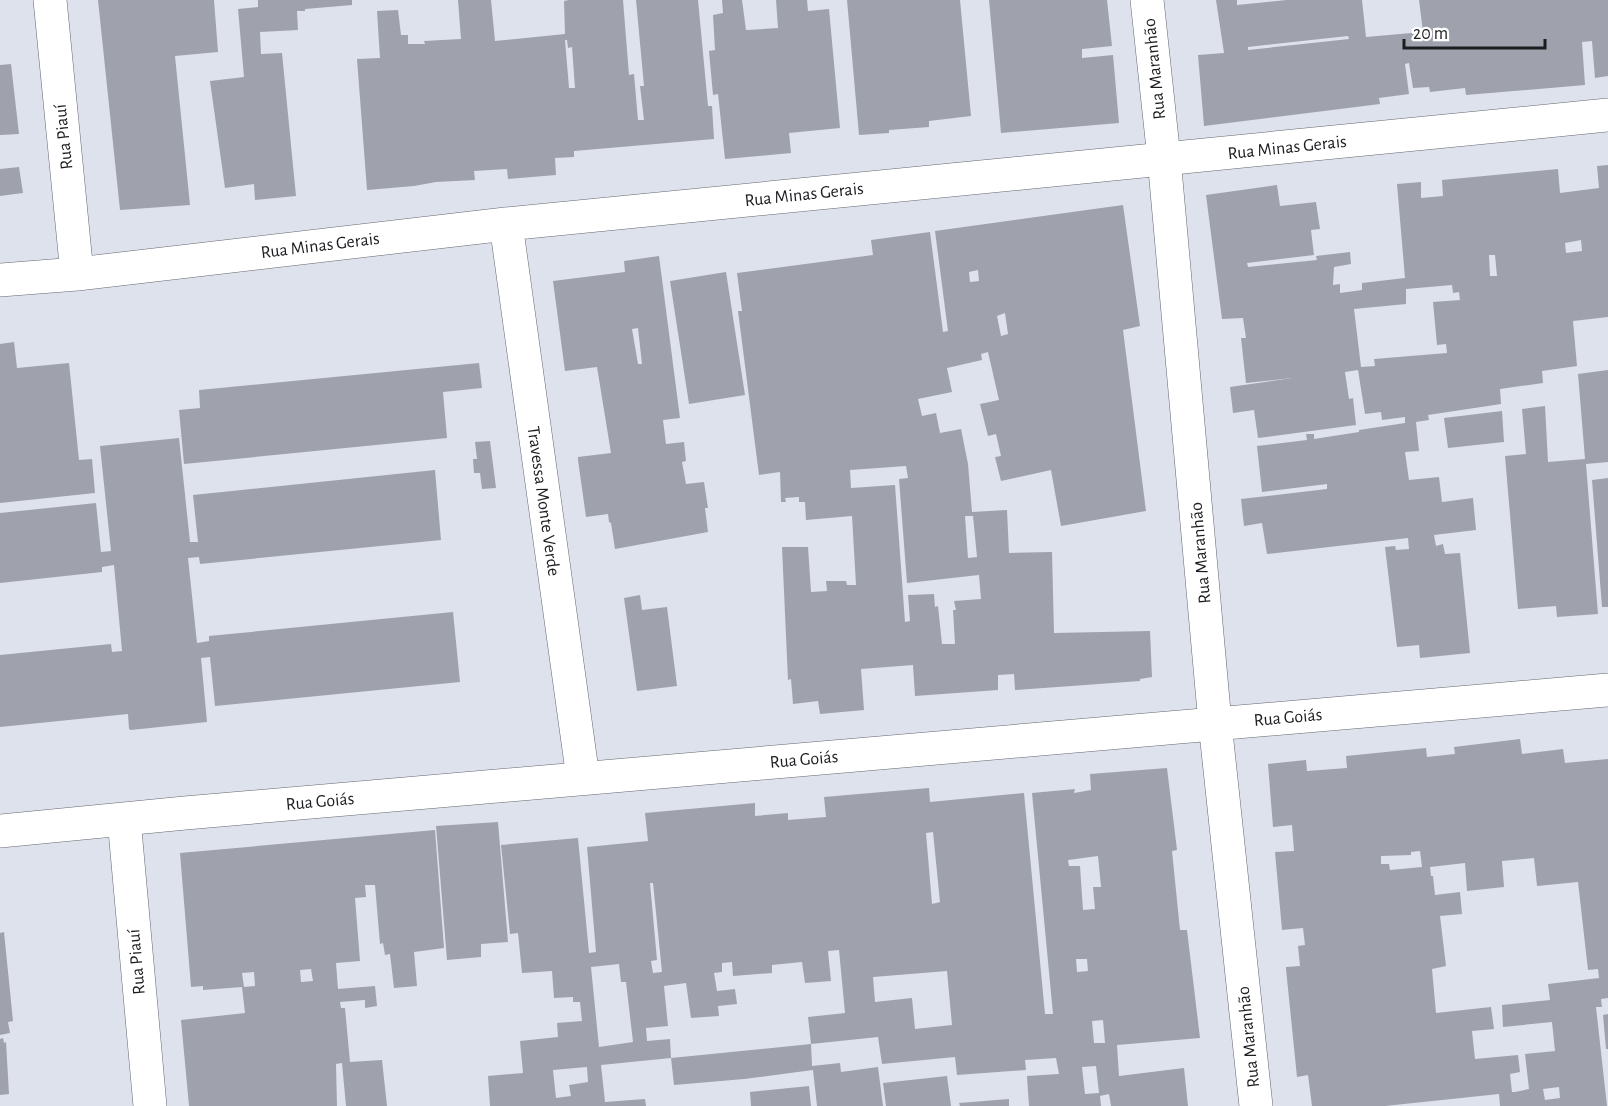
<svg xmlns="http://www.w3.org/2000/svg" width="1608" height="1106" viewBox="0 0 1608 1106" font-family="'Alegreya Sans',sans-serif">
<rect width="100%" height="100%" fill="#dee2ec"/>
<path fill="#9fa2ac" fill-rule="evenodd" d="M98,0H214L218,52L175,56L190,205L120,210Z
M258,0H352V5L305,9V11H297L298,30L260,32L261,54L282,53L296,196L255,200L254,184L225,188L210,81L244,77L238,9L258,7Z
M458,0H491L495,41L565,34L564,1L569,0H623L629,75L634,74L638,120H644L640,86H644L636,0H698L708,106H712L714,139L574,151V157L555,158L556,175L508,179L507,169L474,171L475,180L436,182L414,186L367,190L357,59L380,58L377,11L398,10L401,35H408V44H425L424,41L461,39ZM565,40H567L568,48L572,47L575,88H569Z
M722,0H742L746,30H748L778,28L776,0H807L808,11L829,9L840,128L789,133L791,153L725,159L718,94L713,95L709,51L715,50L713,15L723,13Z
M847,0H960L971,116L929,121V127L889,130V133L859,135Z
M989,0H1107L1112,46L1082,49V58L1113,55L1119,123L1001,133Z
M1216,0H1237V5L1286,0H1362L1366,37L1423,32L1419,0H1608V76L1595,78L1592,41L1582,42L1585,85L1466,95L1465,88L1430,92L1429,87L1413,88L1409,63L1405,64L1409,94L1379,98L1380,104L1204,126L1198,55L1224,53ZM1348,36L1349,39L1248,50V47Z
M11,64L19,134L0,135V65Z
M1608,165V317L1573,321L1577,366L1542,371L1543,383L1500,389L1501,404L1428,415L1429,420L1416,422L1419,451L1405,452L1409,480L1439,477L1442,502L1473,498L1476,530L1434,535L1436,546L1443,544L1445,554L1460,553L1470,653L1420,658L1419,645L1397,647L1385,547L1395,546L1396,550L1409,549L1408,538L1267,554L1262,523L1244,526L1241,499L1327,489V484L1262,492L1257,446L1307,440L1306,434H1314V439L1359,432V430L1405,423V417L1382,420L1381,412L1365,414L1358,370L1345,372L1349,399L1353,398L1356,425L1258,438L1254,410L1233,413L1230,387L1292,378L1246,383L1241,338H1246L1243,318L1222,319L1206,195L1277,185L1280,206L1316,202L1320,229L1311,230L1314,255L1247,263L1248,267L1317,260L1316,256L1350,252L1351,264L1334,267L1333,285L1340,284V293L1362,290V283L1405,278L1397,184L1421,182V198L1443,196L1442,180L1558,169L1560,193L1599,188L1597,166ZM1581,240L1582,251L1566,253L1565,243ZM1489,255H1495L1497,276H1490ZM1452,285L1453,293L1459,292L1460,300L1433,302L1437,345L1446,344L1447,353L1374,359L1375,366L1361,367L1354,309L1406,304V289Z
M19,167L23,193L0,196V169Z
M1123,205L1140,326L1123,330L1146,511L1061,526L1051,470L1001,481L995,457L1001,456L996,434L988,436L980,404L999,400L988,352L981,354L982,360L947,368L952,392L918,399L922,416L936,413L940,433L961,429L968,464L972,512L1007,510L1009,553L1052,552L1054,633L1150,631L1152,677L1140,679V681L1015,690L1014,674L998,675V690L915,696L913,665L861,669L864,710L820,714L818,701L793,704L791,679L788,680L782,547H808L811,592L827,591L826,581H846L847,585H856L852,516L806,520L805,502H799V497L785,498L786,502H781L780,472L759,475L738,311H742L737,273L873,255L871,240L930,232L943,332L948,331L935,231ZM978,270L979,281L970,282L969,272ZM1005,313L1008,334L1001,336L997,316ZM906,466L908,478L899,479L907,583L979,575L981,599L954,601L956,610H953L955,644H942L938,606L935,607L934,594L908,595L910,621L905,622L895,485L851,488L850,470ZM965,516H973L977,557L968,558Z
M659,256L680,418L663,420L666,444L684,442L686,461L682,462L686,484L704,482L708,508H705L708,532L615,549L611,523L609,522L608,514L586,517L578,460V457L611,453L597,367L565,371L553,281L625,272L624,261ZM638,328L642,364H638L632,329Z
M726,272L745,395L689,404L670,281Z
M14,342L17,368L69,363L79,460L92,459L95,493L0,503V344Z
M479,363L482,388L443,392L447,438L184,464L179,410L200,408L199,390Z
M1608,370V462L1586,464L1598,614L1557,617L1556,606L1518,609L1505,456L1526,454L1522,409L1545,406L1548,462L1585,459L1578,374Z
M1502,411L1504,442L1448,448L1444,418Z
M179,438L190,542H198L193,495L435,470L441,540L200,564L199,557L188,558L197,643L209,641V636L453,612L460,682L215,706L210,657L201,658L207,722L131,730L129,729L128,714L0,727V655L111,644L112,652L122,651L114,565L102,567V572L0,583V513L96,503L101,552L111,551L100,446Z
M490,441L496,488L482,489L480,473H474L473,459H477L475,442Z
M1608,478V607H1602L1592,480Z
M640,595L642,610L667,607L677,686L637,691L624,598Z
M1520,739L1522,754L1563,749L1565,763L1608,759V998L1601,999L1602,1007H1596L1607,1106H1500L1499,1094L1385,1106H1312L1308,1075L1297,1077L1286,969V967L1300,966L1298,946L1305,945L1303,928L1282,930L1275,852L1294,851L1292,825L1273,827L1268,764L1306,760L1307,771L1347,768L1346,756L1426,748L1427,757L1455,754L1454,747ZM1420,851L1422,867L1390,870L1389,864H1381V856L1411,855V852ZM1534,858L1537,886L1578,882L1588,970L1598,969L1599,978L1548,984L1550,1000L1502,1005L1503,1027L1552,1022L1555,1051L1525,1054L1529,1089L1515,1092H1512L1510,1074L1520,1072L1518,1055L1475,1059L1472,1031L1494,1029L1491,1007L1436,1013L1432,969L1446,966L1440,916L1462,914L1460,892L1435,895L1433,876H1431L1430,867L1465,863L1467,891L1504,887L1502,861ZM1559,1087L1560,1098L1545,1100L1543,1089Z
M1167,768L1177,850L1172,851L1180,930H1187L1200,1038L1117,1045L1119,1076L1184,1068L1188,1106H1111L1109,1094L1100,1096L1101,1106H1029L1027,1076L1059,1074L1056,1058L1025,1060L1026,1070L957,1075L955,1057L882,1064L878,1037L811,1044L808,1017L845,1013L839,950L828,951L831,981L805,983L802,962L772,965V973L733,976L732,962L722,963V972L714,973L717,991L735,989L737,1004L718,1006L719,1016L691,1018L686,983L664,986L668,1026L646,1028L647,1041L670,1039L671,1058L601,1065L605,1102L645,1099L646,1106H490L488,1076L523,1073L520,1041L558,1037L557,1023L582,1021L580,1002H573V997L554,998L552,971L522,973L518,933L510,934L501,845L578,838L589,953L596,952L587,847L648,841L645,813L755,803V816L788,813V820L826,817L824,797L929,788L930,802L1024,793L1045,1014H1053L1032,793L1075,789L1074,793L1091,790L1090,774ZM933,832L940,902L932,904L926,833ZM1098,856L1101,887H1093L1095,909L1083,910L1080,866H1069L1068,860ZM650,883H653L662,972L653,973L651,961L657,960ZM1076,959H1087L1088,971L1077,972ZM619,964L621,982H626L633,1042L599,1047L591,967ZM947,971L952,1025L915,1029L912,998L875,1002L873,977ZM1103,1020L1105,1043H1094L1092,1021ZM1096,1066L1099,1093L1085,1094L1082,1067ZM587,1067L588,1082L569,1085L571,1096L556,1098L553,1070Z
M498,822L508,942L481,944V957L447,960L436,826Z
M435,830L444,948L414,952L417,986L394,988L390,954L385,955L383,943L380,944L375,885H365L366,897L355,898L360,961L336,963L338,989L375,986L377,1006L365,1008V1000L340,1002L341,1008H345L350,1062L382,1060L387,1106H346L342,1063L336,1064L337,1106H189L181,1020L245,1013L242,987L203,990V986L191,987L180,853ZM311,969L313,981L301,982L300,970ZM254,972L255,986L244,987L242,973Z
M4,932L13,1021L8,1022L10,1033L0,1035V933Z
M1608,1014V1049H1606L1603,1015Z
M3,1038L4,1043L6,1042L9,1094L0,1095V1039Z
M811,1044L812,1066L840,1063L841,1072L878,1067L883,1106H817L813,1070L744,1079L674,1085L671,1058Z
M947,1076L951,1106H886L883,1083Z
M809,1086L811,1106H751L750,1092Z
M1009,1099V1106H960L959,1103Z"/>
<g fill="none" stroke-linecap="round" stroke-linejoin="round">
<defs>
<path id="minor" d="M50,0L77,274
M1147,0L1164,158L1215,723L1256,1106
M506,224L583,778
M0,280L77,274L506,224L1608,115
M124,819L150,1106
M0,831L185,813L1608,690"/>
</defs>
<use href="#minor" stroke="#646770" stroke-width="34"/>
<use href="#minor" stroke="#fff" stroke-width="33"/>
</g>
<g text-anchor="middle" stroke-width="4.5" stroke-linejoin="round" paint-order="stroke">
<g font-size="18" fill="#1c1d21" stroke="#fff">
<text transform="translate(1154 69) rotate(-96)" y="6">Rua Maranhão</text>
<text transform="translate(63 137) rotate(-96)" y="6">Rua Piauí</text>
<text transform="translate(1287 147) rotate(-6)" y="6">Rua Minas Gerais</text>
<text transform="translate(804 194) rotate(-6)" y="6">Rua Minas Gerais</text>
<text transform="translate(320 245) rotate(-7)" y="6">Rua Minas Gerais</text>
<text transform="translate(544 501) rotate(82)" y="6">Travessa Monte Verde</text>
<text transform="translate(1200 553) rotate(-95)" y="6">Rua Maranhão</text>
<text transform="translate(1288 717) rotate(-5)" y="6">Rua Goiás</text>
<text transform="translate(804 759) rotate(-5)" y="6">Rua Goiás</text>
<text transform="translate(320 801) rotate(-5)" y="6">Rua Goiás</text>
<text transform="translate(136 962) rotate(-95)" y="6">Rua Piauí</text>
<text transform="translate(1248 1037) rotate(-96)" y="6">Rua Maranhão</text>
</g>
</g>
<path d="M1404 39v9h141v-9" fill="none" stroke="#1c1d21" stroke-width="3"/>
<text x="1413" y="39" font-size="18" fill="#1c1d21" stroke="#ffffff" stroke-width="4.5" paint-order="stroke">20 m</text>
</svg>
